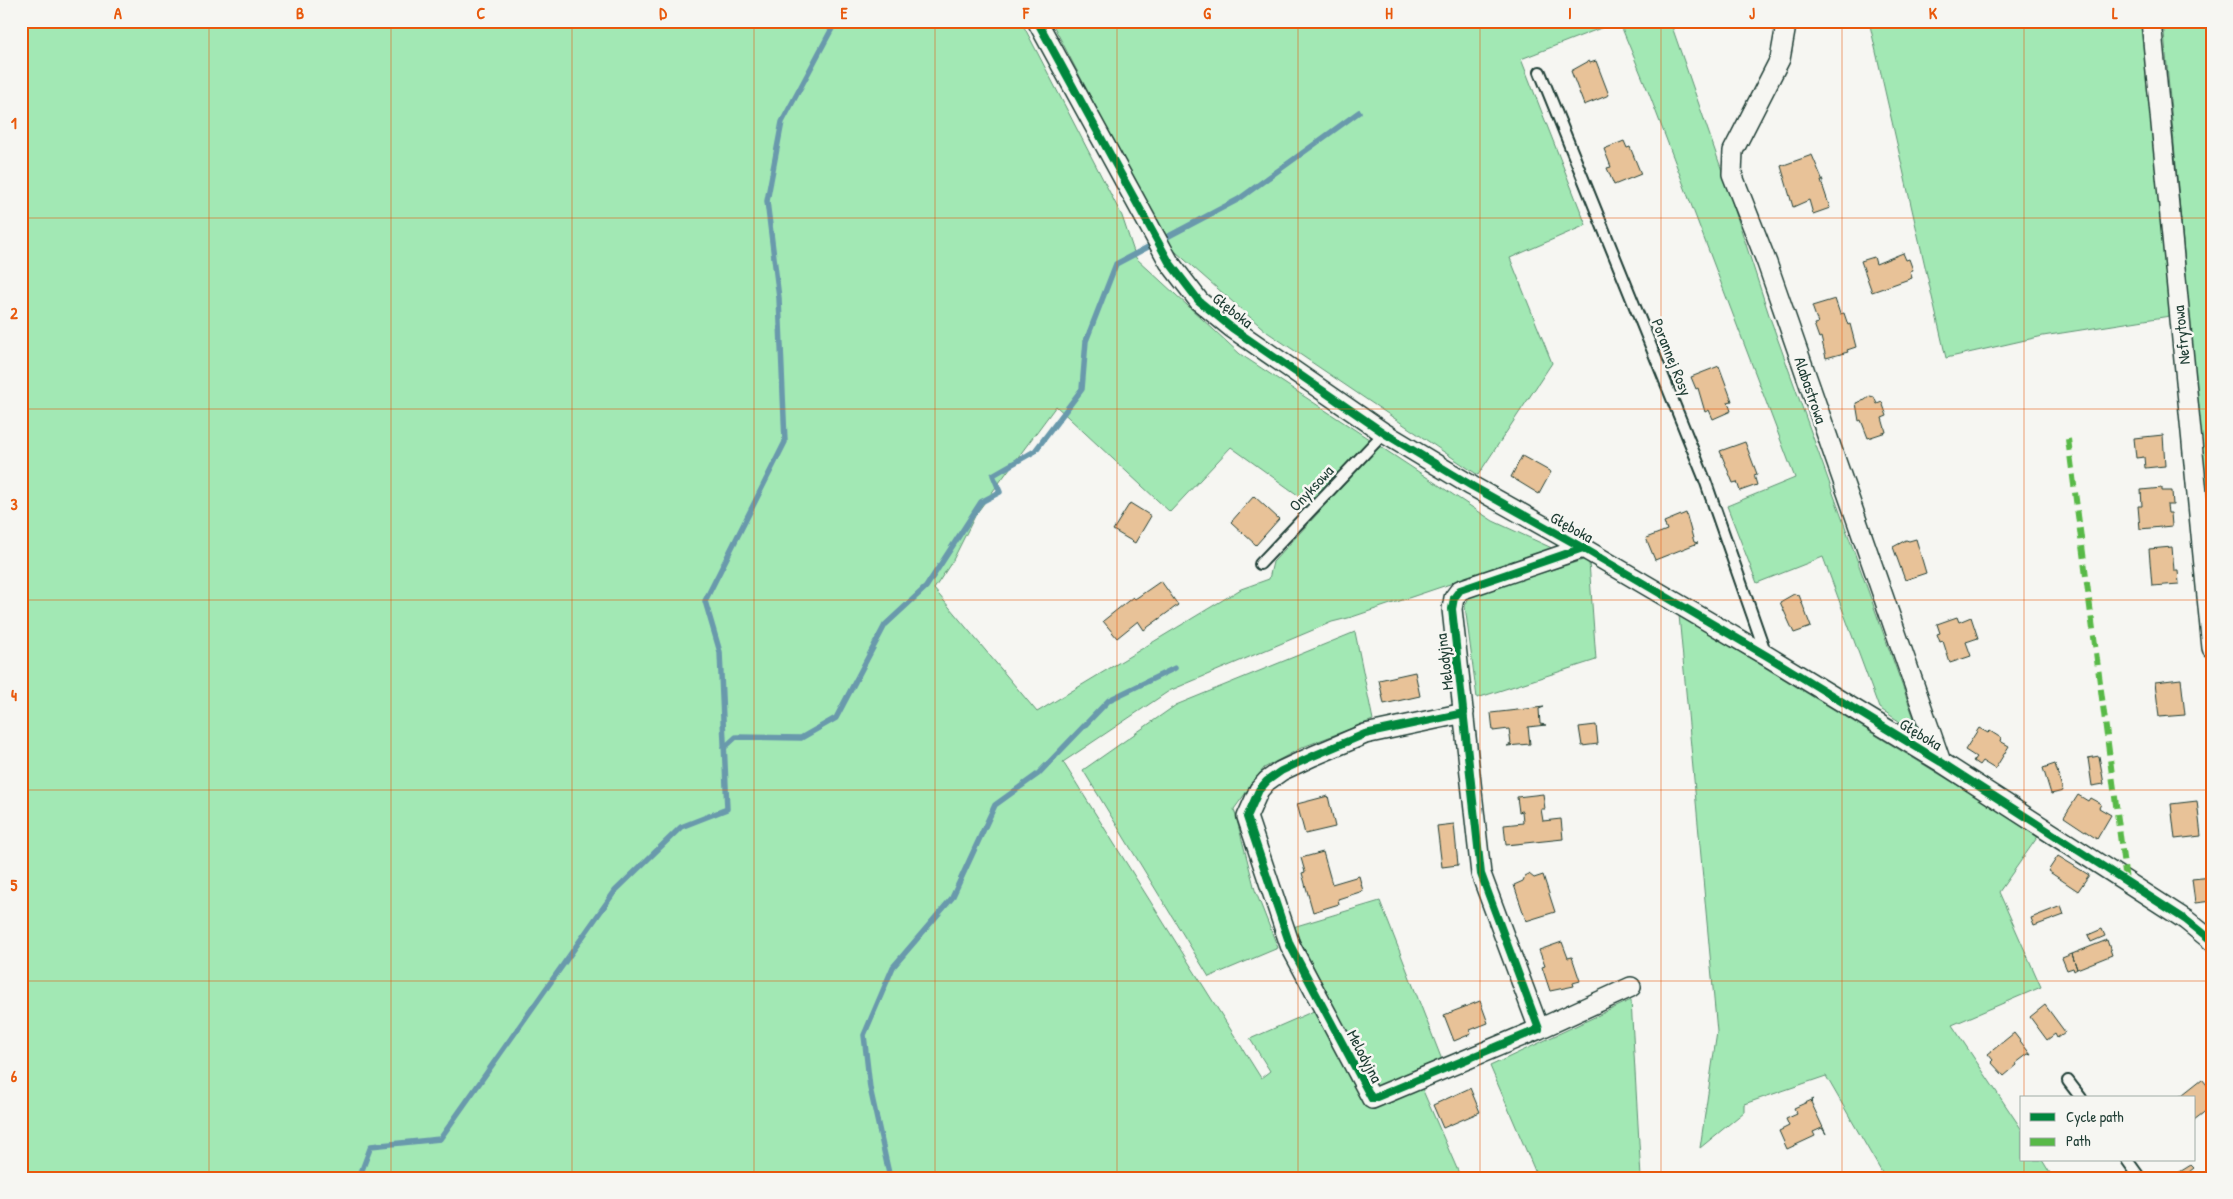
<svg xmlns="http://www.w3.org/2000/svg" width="2233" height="1199" viewBox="0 0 2233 1199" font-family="'Patrick Hand',sans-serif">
<rect width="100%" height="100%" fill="#f6f6f2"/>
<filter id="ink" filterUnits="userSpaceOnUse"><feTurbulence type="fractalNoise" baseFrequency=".02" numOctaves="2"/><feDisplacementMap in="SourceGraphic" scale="10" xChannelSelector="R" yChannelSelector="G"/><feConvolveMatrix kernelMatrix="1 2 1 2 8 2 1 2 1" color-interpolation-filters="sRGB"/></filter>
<g filter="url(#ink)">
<path fill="#a2e8b4" stroke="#609274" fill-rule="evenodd" d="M21,21H1021L1122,216L1136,258L1240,354L1493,521L1554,549L1352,617L1332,622L1169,691L1063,762L1261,1078L1270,1071L1250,1039L1332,1003L1293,927L1380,901L1442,1060L1414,1070L1461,1178H21ZM1056,406L1170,512L1231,447L1320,511L1273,562L1269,579L1241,589L1037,712L934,589L953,560L976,514Z
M1051,21H1619L1521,59L1586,225L1510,258L1552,363L1478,475L1267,332L1168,245Z
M1619,21H1670L1721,168L1769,315L1920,735L1879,708L1823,557L1757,583L1727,506L1795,478L1650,96Z
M1869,21H2142L2170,316L2043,336L1946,358Z
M2163,21H2212V507L2209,532Z
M1583,560L1589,562L1596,660L1477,698L1465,606L1470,595Z
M1679,615L2039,835L1999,892L2041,987L1952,1025L2022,1130V1160H2042L2053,1178H1885L1826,1076L1744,1104V1112L1700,1148L1717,1032Z
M1355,632L1373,720L1303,747L1264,768L1234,809L1255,890L1278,948L1209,977L1083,770L1176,705Z
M1631,1000L1641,1178H1538L1490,1066Z"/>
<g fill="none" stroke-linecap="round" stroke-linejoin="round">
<path stroke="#6999ac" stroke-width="5.5" d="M724,748L736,737L801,738L836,718L885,625L926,587L981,502L1000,492L993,475L1035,451L1082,389L1086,341L1116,264L1239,199L1359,112
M359,1178L371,1146L440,1139L615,891L681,827L727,809L720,652L705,601L785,442L779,298L767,201L782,122L836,21
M890,1178L870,1088L864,1035L893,967L952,898L995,805L1038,774L1109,700L1175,668"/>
</g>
<path fill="#e8c298" stroke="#1f3d34" d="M1589,61L1590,63L1596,61L1609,95L1584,105L1571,71Z
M1624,141L1627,148L1630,147L1641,174L1614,185L1607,168L1611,167L1604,149Z
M1812,155L1823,181H1821L1830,208L1813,214L1809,200L1793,207L1781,166Z
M1903,253L1906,260L1909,259L1913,270L1910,271L1912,278L1872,292L1861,261L1874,257L1876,264Z
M1835,299L1840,314L1844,313L1848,325L1850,324L1856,347L1847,350L1848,352L1826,358L1821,337L1819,338L1814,324L1818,323L1812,306Z
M1719,366L1732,401L1728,402L1731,411L1713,419L1709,410L1705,412L1698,388L1696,389L1691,377Z
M1870,396L1874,397L1877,404L1882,402L1887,416L1882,418L1886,432L1868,438L1861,420L1859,421L1856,403L1865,400Z
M2163,435L2165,466L2145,468L2144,457L2136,458L2134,438Z
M1745,442L1757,474L1754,475L1757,485L1740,491L1737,482L1733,483L1720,451Z
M1522,456L1551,472L1539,494L1511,477Z
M2162,488V491H2172L2173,505H2167L2168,513H2171L2172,526L2140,529L2138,506H2142L2141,490Z
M1254,496L1279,519L1256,545L1231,522Z
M1130,503L1151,516L1135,543L1113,530Z
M1686,513L1694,542L1698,543L1655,560L1646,538L1667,530L1664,522Z
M1916,539L1926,573L1905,580L1893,547L1906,540L1909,541Z
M2172,547L2174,570H2178L2179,584L2152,586L2149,549Z
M1161,581L1178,605L1144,630L1138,621L1117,638L1103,621L1133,597L1135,599Z
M1794,594L1799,595L1811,627L1794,633L1780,602Z
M1957,617L1959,622L1971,617L1978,638L1966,642L1971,656L1950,663L1943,641L1940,642L1937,634L1940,633L1937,624Z
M1415,672L1420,696L1384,704L1379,680Z
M2181,679L2185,715L2159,717L2155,682Z
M1544,707L1539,709L1540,724L1546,725L1528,727L1530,744L1507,746L1511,744L1509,729L1493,731L1491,713Z
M1596,725L1598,744L1582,746L1579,727Z
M1979,728L1988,733L1990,731L2001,738L2000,741L2009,746L1995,769L1982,761L1979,765L1973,761L1976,757L1965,750Z
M2099,756L2104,784L2092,786L2088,758Z
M2055,764L2063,791L2051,794L2043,768Z
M1543,794L1545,809H1541L1543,821L1561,819L1563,839L1506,845L1504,825L1523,823L1522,811L1519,812L1517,797Z
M2078,795L2088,801L2090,798L2101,804L2099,808L2111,815L2097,839L2064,817Z
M1328,796L1335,827L1305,834L1297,804Z
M2197,801L2201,836L2175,839L2171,804Z
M1454,824L1458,865L1442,867L1437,826Z
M2209,836H2212V856L2211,855Z
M1323,852L1332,884L1359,876L1363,891L1338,899L1339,904L1313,912L1302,873L1305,872L1301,858Z
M2058,856L2089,875L2078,891L2048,871Z
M1529,874L1534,878L1543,875L1555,912L1526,921L1514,885L1523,881L1525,876Z
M2212,877V901L2195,903L2192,879Z
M2061,906L2064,915L2034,926L2031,918Z
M2102,929L2105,936L2091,942L2088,935Z
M2107,940L2112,955L2077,969L2072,954Z
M1562,942L1568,958L1572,957L1580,981L1573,983L1574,986L1550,991L1542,967L1545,966L1539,950Z
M2072,954L2077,969L2074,971L2073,968L2067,970L2062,958Z
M1480,1001L1488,1023L1470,1030L1471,1034L1454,1041L1444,1015Z
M2045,1005L2065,1032L2057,1038L2055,1034L2047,1040L2030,1017Z
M2014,1033L2031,1055L2028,1054L2016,1063L2017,1065L2004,1076L1991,1062L1993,1060L1988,1054Z
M2202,1079L2212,1091V1115L2207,1110L2194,1120V1098H2178Z
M1470,1088L1480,1112L1443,1128L1433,1105Z
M1814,1099L1811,1102L1826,1134L1822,1128L1813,1132L1815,1136L1787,1149L1779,1131L1789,1126L1786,1119L1797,1114L1794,1108Z
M2191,1165L2194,1168L2189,1172L2194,1178H2182L2178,1173Z"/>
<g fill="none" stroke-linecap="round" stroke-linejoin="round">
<defs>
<path id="service" d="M1540,72L1705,480L1766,654
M1260,564L1384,433
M2068,1081L2081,1098
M2127,1160L2140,1178"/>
<path id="minor" d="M1037,21L1169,262L1199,301L1232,328L1384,433L1472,486L1583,548L1767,656L1941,762L2186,920L2212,941
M1782,21L1785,31L1780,59L1733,151L1732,174L1767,263L1941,762
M2151,21L2212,648
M1464,713L1365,734L1313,756L1281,771L1267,781L1259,790L1247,817L1290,945L1372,1099L1539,1029L1481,874L1452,609L1454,598L1460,590L1583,548
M1539,1029L1631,987"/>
</defs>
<use href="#service" stroke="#1f3d34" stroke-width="14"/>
<use href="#minor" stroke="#1f3d34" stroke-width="22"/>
<use href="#service" stroke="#f6f6f2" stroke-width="10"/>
<use href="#minor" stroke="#f6f6f2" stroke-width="19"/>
<path stroke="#58b947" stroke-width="6" stroke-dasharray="12 6" stroke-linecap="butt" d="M2068,439L2126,881"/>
<defs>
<path id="cycleway" d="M1037,21L1169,262L1199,301L1232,328L1384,433L1472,486L1583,548L1767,656L1941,762L2186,920L2212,941
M1464,713L1365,734L1313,756L1281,771L1267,781L1259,790L1247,817L1290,945L1372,1099L1539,1029L1481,874L1452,609L1454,598L1460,590L1583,548"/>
</defs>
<use href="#cycleway" stroke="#f6f6f2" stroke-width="11"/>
<use href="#cycleway" stroke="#00873e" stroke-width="8"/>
</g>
</g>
<path fill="none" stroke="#e8590c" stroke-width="1" stroke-opacity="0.55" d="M209,21V1178M391,21V1178M572,21V1178M754,21V1178M935,21V1178M1117,21V1178M1298,21V1178M1480,21V1178M1661,21V1178M1842,21V1178M2024,21V1098M21,218H2212M21,409H2212M21,600H2212M21,790H2212M21,981H2212M2024,1160V1178"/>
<g text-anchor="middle" stroke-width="5" stroke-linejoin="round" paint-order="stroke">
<g font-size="16" fill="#1f3d34" stroke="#f6f6f2">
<text transform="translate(1233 310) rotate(38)" y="6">Głęboka</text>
<text transform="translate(2181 335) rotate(-96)" y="6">Nefrytowa</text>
<text transform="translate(1672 357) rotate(68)" y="6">Porannej Rosy</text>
<text transform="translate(1811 390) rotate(71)" y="6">Alabastrowa</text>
<text transform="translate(1311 488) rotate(-47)" y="6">Onyksowa</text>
<text transform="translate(1572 527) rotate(29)" y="6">Głęboka</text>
<text transform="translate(1444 662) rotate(-97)" y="6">Melodyjna</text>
<text transform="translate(1921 734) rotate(31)" y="6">Głęboka</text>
<text transform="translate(1365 1056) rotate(62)" y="6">Melodyjna</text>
</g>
</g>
<rect width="2233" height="1199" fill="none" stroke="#f6f6f2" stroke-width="55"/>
<rect x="2020" y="1096" width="175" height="65" fill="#f6f6f2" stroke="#a0aca6"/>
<rect x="2030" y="1113" width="25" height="8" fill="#00873e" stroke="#a0aca6"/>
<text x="2066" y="1122" font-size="15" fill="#1f3d34">Cycle path</text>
<rect x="2030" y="1138" width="25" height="8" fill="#58b947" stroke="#a0aca6"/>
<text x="2066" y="1146" font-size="15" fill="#1f3d34">Path</text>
<rect x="28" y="28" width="2178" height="1144" fill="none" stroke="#e8590c" stroke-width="2"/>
<g font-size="16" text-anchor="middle" font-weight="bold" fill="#e8590c">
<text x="118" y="19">A</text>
<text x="300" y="19">B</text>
<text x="481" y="19">C</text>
<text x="663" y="19">D</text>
<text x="844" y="19">E</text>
<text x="1026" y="19">F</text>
<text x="1207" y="19">G</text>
<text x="1389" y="19">H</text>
<text x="1570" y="19">I</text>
<text x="1752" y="19">J</text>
<text x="1933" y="19">K</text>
<text x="2115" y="19">L</text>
<text x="14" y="129">1</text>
<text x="14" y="319">2</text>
<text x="14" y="510">3</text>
<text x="14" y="701">4</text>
<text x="14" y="891">5</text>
<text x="14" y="1082">6</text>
</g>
</svg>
